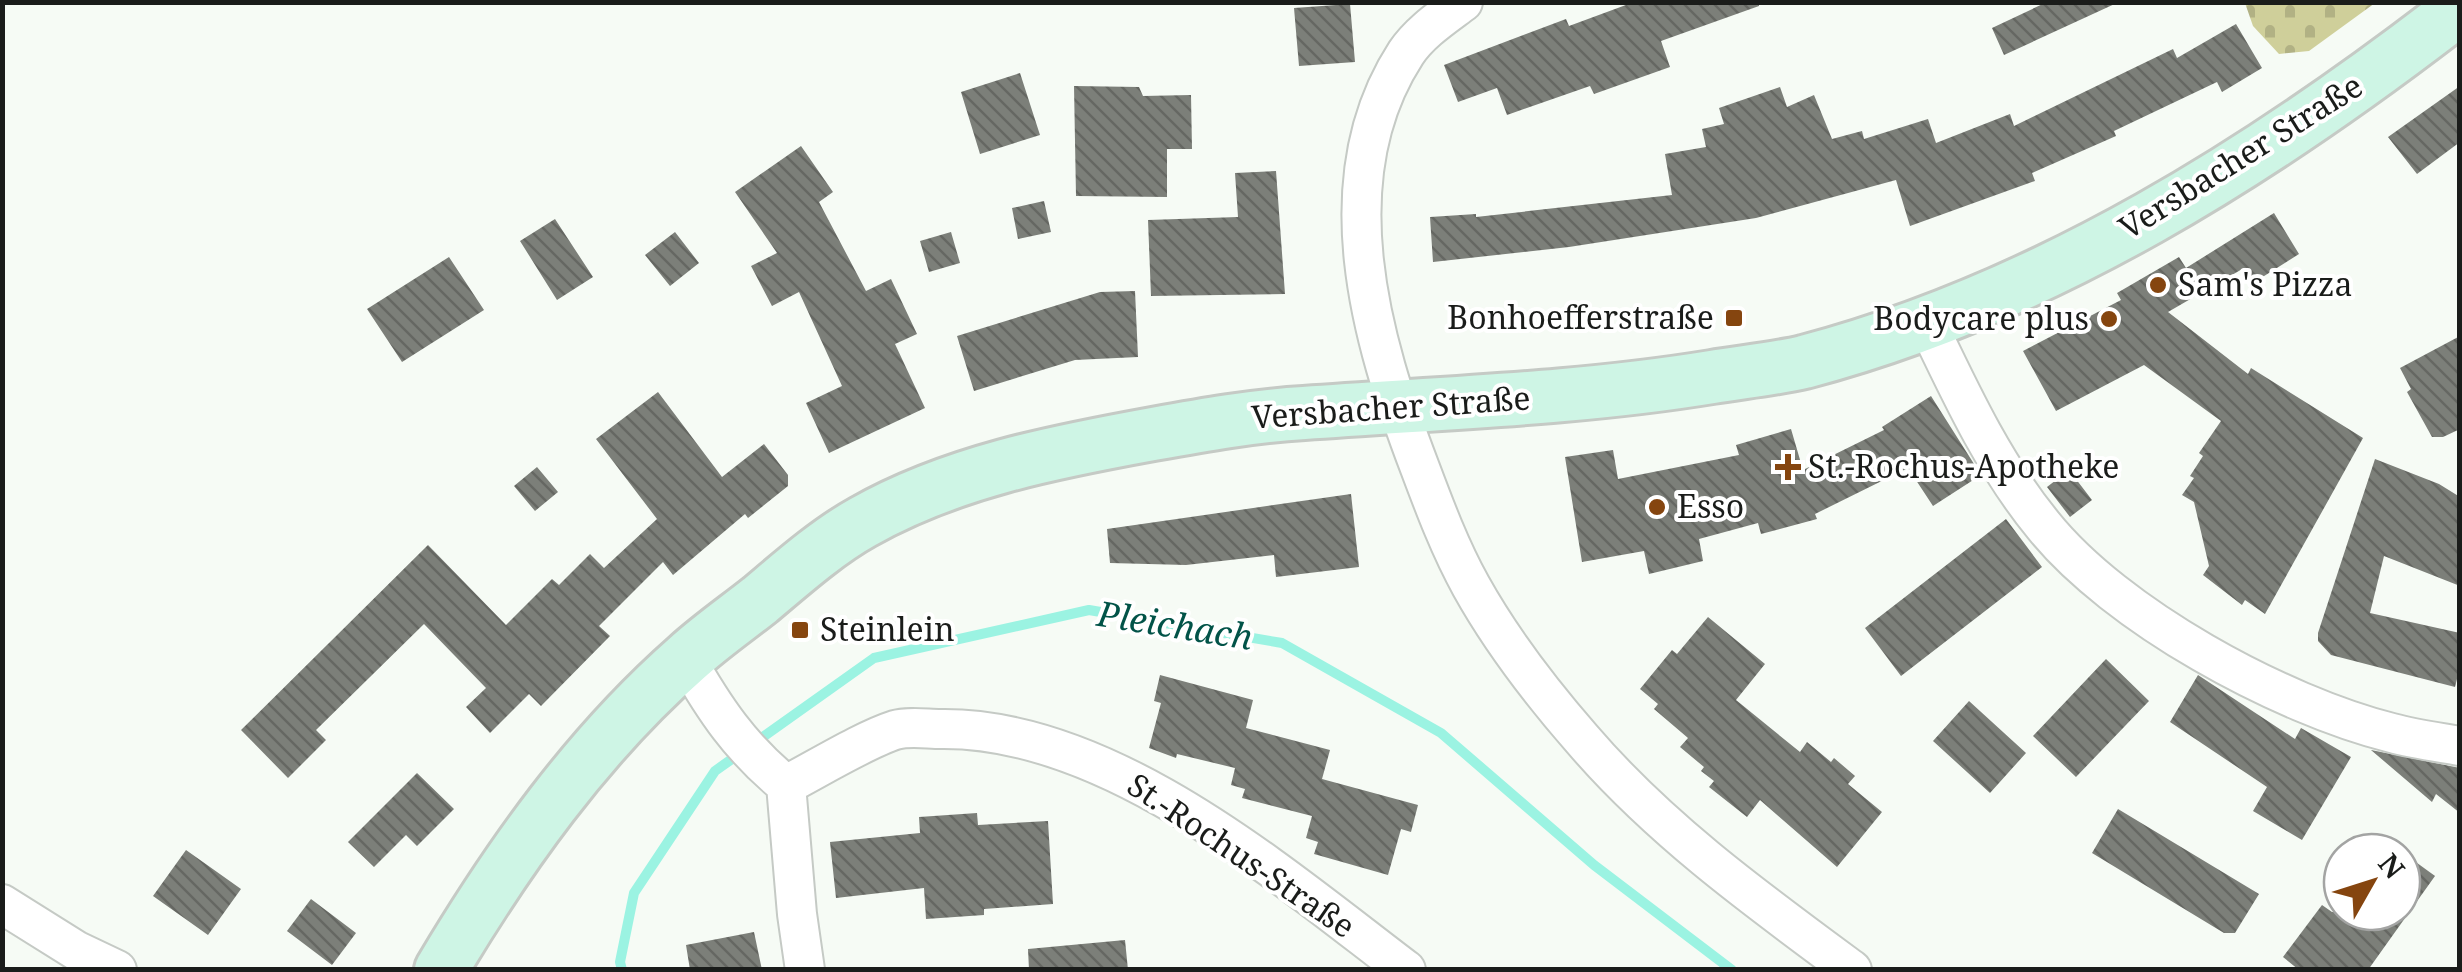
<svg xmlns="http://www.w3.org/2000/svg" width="2462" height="972" viewBox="0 0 2462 972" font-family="'Noto Serif',serif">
<defs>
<pattern id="cemetery-stones" width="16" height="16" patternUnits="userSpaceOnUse" patternTransform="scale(2.5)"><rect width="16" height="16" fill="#cfcf9a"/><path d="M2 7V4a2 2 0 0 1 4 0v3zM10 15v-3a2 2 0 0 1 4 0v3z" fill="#b1b184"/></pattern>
<pattern id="building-back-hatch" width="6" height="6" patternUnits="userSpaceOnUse" patternTransform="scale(2.5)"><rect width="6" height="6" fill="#7c7f79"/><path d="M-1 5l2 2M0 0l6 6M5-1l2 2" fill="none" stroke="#656762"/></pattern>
</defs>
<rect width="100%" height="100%" fill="#f6fbf5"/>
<path fill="url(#cemetery-stones)" d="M2245,3V2L2375,3L2309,51L2279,54L2253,26Z"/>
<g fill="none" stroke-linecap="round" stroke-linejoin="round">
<path stroke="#9bf3e2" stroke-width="10" d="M622,970L620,962L634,893L715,771L874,658L1089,610L1282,643L1441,733L1594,865L1732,970"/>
</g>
<path fill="url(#building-back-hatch)" d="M1634,2H1759V6L1661,41L1670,67L1594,94L1590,86L1507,115L1497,88L1458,102L1444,65L1566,19L1569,26Z
M2047,2H2119L2004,55L1992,28Z
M1350,4L1355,62L1299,66L1294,8Z
M2236,24L2262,68L2222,92L2217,82L2114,131L2116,136L2032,173L2035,181L1910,226L1896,180L1756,218L1569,247L1433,262L1430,217L1476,214V217L1672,195L1665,154L1706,147L1702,129L1724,124L1719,108L1780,87L1787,107L1814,95L1832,139L1862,131L1864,139L1928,119L1936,143L2010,114L2014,126L2173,49L2177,58Z
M1020,73L1040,135L980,154L961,92Z
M1074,86L1139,87L1143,96L1191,95L1192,149H1167V197L1076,196Z
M2460,86V142L2417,174L2388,137Z
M801,146L833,192L819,202L866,291L891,279L917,334L895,344L925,408L829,453L806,403L842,386L799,292L772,306L751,266L777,253L735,192Z
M1276,171L1285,294L1151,296L1148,220L1238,217L1235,173Z
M1044,201L1051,232L1018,239L1012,208Z
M2274,213L2299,254L2253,283L2244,268L2168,312L2248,374L2251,368L2363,438L2265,614L2245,600L2242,605L2203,575L2209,566L2194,502L2182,495L2194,478L2190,476L2203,456L2199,453L2221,421L2144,365L2056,411L2023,351L2121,300L2117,293L2179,257L2186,268Z
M555,219L593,277L557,300L520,241Z
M675,232L699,263L670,286L645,255Z
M951,232L960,263L929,272L920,241Z
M449,257L484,310L402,362L367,309Z
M1135,291L1138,357L1075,360L974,391L957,336L1100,292Z
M2460,336V429L2443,437H2432L2407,392L2411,389L2400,368Z
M658,392L722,477L764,444L788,475V486L748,518L745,514L673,575L663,562L599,626L610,636L541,706L529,694L490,733L466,707L486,688L424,624L316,730L326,740L288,778L241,730L428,545L506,625L552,579L559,585L590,554L604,568L657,519L596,439Z
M1931,396L1981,475L1933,506L1908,468L1815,514L1817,519L1761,534L1758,523L1699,539L1703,561L1649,574L1644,551L1582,562L1565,457L1613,450L1618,479L1739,455L1736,445L1791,429L1803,470L1884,430L1882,427Z
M2375,459L2439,484L2460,497V586L2384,556L2370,613L2460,633V667L2455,687L2331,655L2318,641V633Z
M537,467L558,492L535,511L514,486Z
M2069,470L2092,500L2070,517L2047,487Z
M1351,494L1359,567L1276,577L1274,555L1186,565L1110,563L1107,529Z
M2006,519L2042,567L1901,676L1865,628Z
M1708,617L1765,664L1736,700L1800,752L1807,742L1831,762L1834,758L1855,776L1848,784L1882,812L1837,867L1760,800L1747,817L1709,787L1714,781L1701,771L1704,767L1680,747L1688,738L1654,709L1658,704L1640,689L1672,650L1677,654Z
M2106,659L2149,701L2076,777L2033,736Z
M1160,675L1253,700L1246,728L1330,750L1322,779L1418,805L1411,832L1401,829L1388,875L1314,854L1318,842L1306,838L1312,816L1242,798L1245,789L1231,785L1235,768L1177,754L1176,758L1149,748L1161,703L1154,701Z
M2198,675L2295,739L2301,728L2351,757L2302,840L2253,811L2267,787L2170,722Z
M1969,701L2026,753L1990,793L1933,741Z
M2371,750L2460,768V813L2436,794L2432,802Z
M417,773L454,809L417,846L406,835L374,867L348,842Z
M2118,809L2259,894L2235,933H2224L2092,853Z
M977,813L978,825L1048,821L1053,904L984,909V915L926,919L924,888L836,898L830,842L920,833L919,817Z
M186,850L241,889L208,935L153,896Z
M2402,852L2435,876L2368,970H2299L2283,957L2322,905L2332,912H2402Z
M311,899L356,933L332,965L287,931Z
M754,932L762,970H690L686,945Z
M1125,940L1128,970H1029L1028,949Z"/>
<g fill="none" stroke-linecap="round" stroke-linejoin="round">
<defs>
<path id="minor" d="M1463,2C1443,17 1420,32 1406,53C1324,179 1371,340 1420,468C1435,508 1450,548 1471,586C1501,640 1541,692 1582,739C1659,829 1757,900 1852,970
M1926,321C1960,392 1993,464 2043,525C2116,616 2280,705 2392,733C2414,739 2437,742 2460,746
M686,659C715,710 740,747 786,785L797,914L805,970
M786,785C817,769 864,740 895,730C909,726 927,729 941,729C1109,727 1278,873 1406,970
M2,904L77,951L117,970"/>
<path id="secondary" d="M441,970C509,856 587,746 687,658C710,637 736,619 760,600C792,573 827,542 863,522C951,472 1054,452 1153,434C1203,425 1253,416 1304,413C1440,403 1577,399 1712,377C1742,372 1774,369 1804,362C2046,298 2264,160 2460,8"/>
</defs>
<use href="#minor" stroke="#c5cac5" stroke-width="42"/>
<use href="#secondary" stroke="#c5cac5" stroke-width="58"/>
<use href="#minor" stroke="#fff" stroke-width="38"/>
<use href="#secondary" stroke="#cef5e5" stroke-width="52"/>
</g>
<g fill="#85450f" stroke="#fff" stroke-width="4">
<circle cx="2158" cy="285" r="10"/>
<rect x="1724" y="308" width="20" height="20" rx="5"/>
<circle cx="2109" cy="319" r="10"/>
<path d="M1783 452h10v10h10v10h-10v10h-10v-10h-10v-10h10z"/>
<circle cx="1657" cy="507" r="10"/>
<rect x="790" y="620" width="20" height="20" rx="5"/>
</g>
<g text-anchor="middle" stroke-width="8" stroke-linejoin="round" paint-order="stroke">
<g font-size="32" fill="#1a1c1a" stroke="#fff">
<text transform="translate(2241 157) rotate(-32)" y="11">Versbacher Straße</text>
<text transform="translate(1391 408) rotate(-4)" y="11">Versbacher Straße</text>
<text transform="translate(1241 856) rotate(34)" y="11">St.-Rochus-Straße</text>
</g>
<g font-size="32" fill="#1a1c1a" stroke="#fff" text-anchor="start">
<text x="2178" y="296">Sam's Pizza</text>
<text x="1714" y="329" text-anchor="end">Bonhoefferstraße</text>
<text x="2089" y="330" text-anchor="end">Bodycare plus</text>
<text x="1808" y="478">St.-Rochus-Apotheke</text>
<text x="1677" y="518">Esso</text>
<text x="820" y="641">Steinlein</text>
</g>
<g font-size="35" font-style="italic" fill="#025348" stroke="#fff">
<text transform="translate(1175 626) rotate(9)" y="12">Pleichach</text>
</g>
</g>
<rect width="2462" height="972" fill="none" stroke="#1a1c1a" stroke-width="10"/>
<g transform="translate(2372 882) rotate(51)"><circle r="48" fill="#ffffff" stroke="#a3a4a3" stroke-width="2.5"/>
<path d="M0-8L18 38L0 25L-18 38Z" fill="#85450f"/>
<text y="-15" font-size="28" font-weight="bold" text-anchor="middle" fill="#1a1c1a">N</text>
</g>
</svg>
